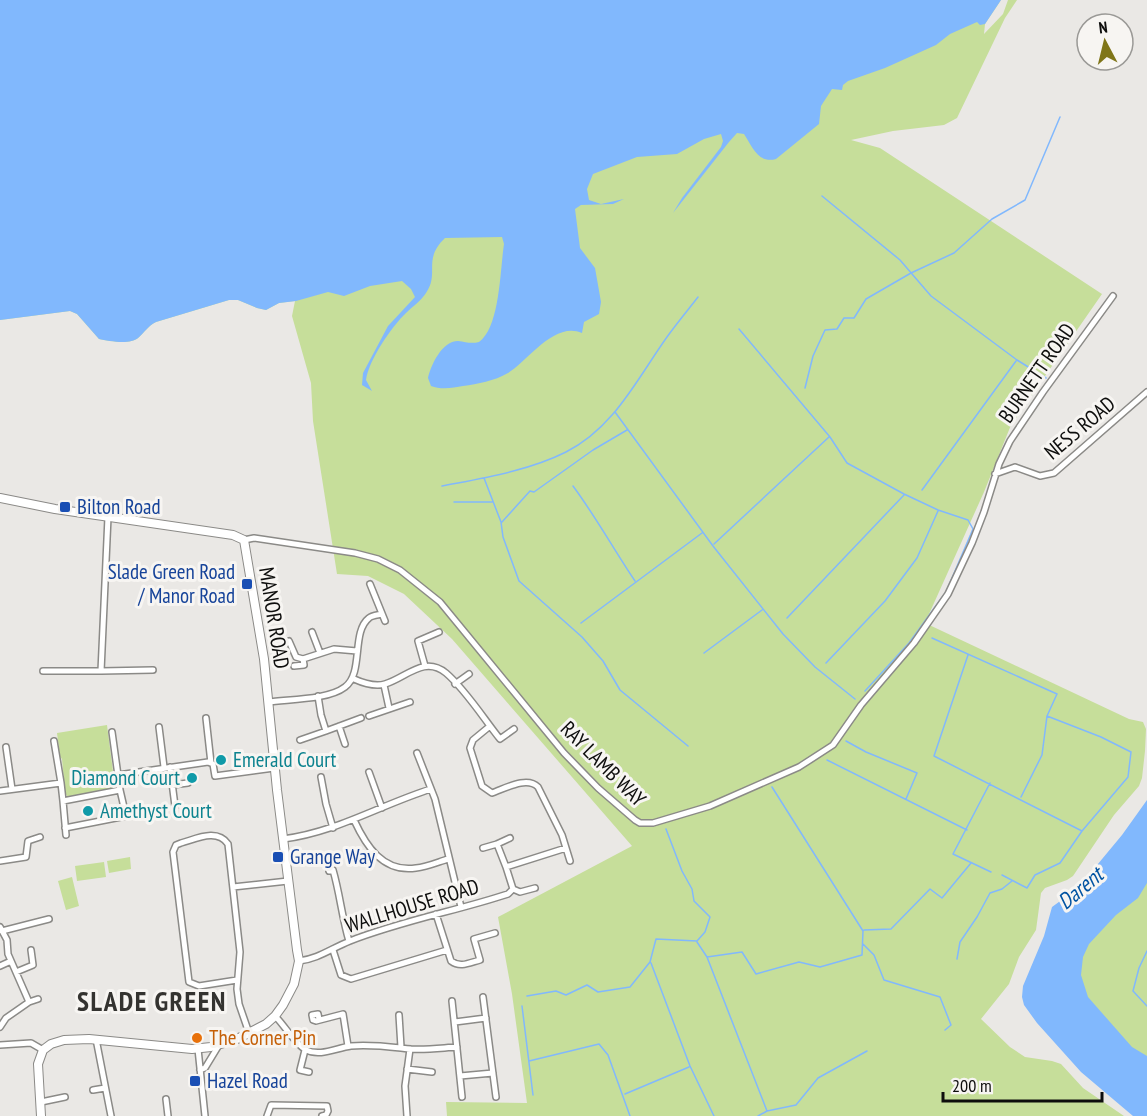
<svg xmlns="http://www.w3.org/2000/svg" width="1147" height="1116" viewBox="0 0 1147 1116" font-family="'PT Sans Narrow',sans-serif">
<rect width="100%" height="100%" fill="#eae8e5"/>
<path fill="#c6de9a" d="M1001,0L985,24L984,34L1003,14L1008,0H1017L1005,18L957,118L944,125L893,131L851,140L880,148L1102,294L1011,425L984,492L925,623L1129,719L1143,722L1146,729L1145,751L1142,778L1139,786L1114,815L1073,876L1067,880L1045,888L1041,893L1036,930L1019,957L1009,984L981,1019L1010,1047L1025,1057L1052,1061L1061,1064L1083,1088L1124,1116H447L446,1102L527,1103L512,994L498,917L632,846L452,639L404,594L368,576L337,574L313,421L311,383L292,316L295,301L279,303L266,310L257,308L238,300H229L156,322C148,326 145,332 138,338C130,345 109,341 99,339L77,314L70,311L0,320V234Z
M107,725L114,779L117,781V787L104,792L102,790L68,797L65,793L62,759L60,757L57,733Z
M1147,843V1089L1078,1012L1077,922Z
M130,857L131,869L109,873L107,861Z
M104,862L106,877L77,881L75,866Z
M72,877L79,906L66,910L58,881Z"/>
<path fill="#81b8fd" d="M0,0H1001L985,24L980,25L977,22L950,34L936,45L885,68L848,81L843,85L842,90L832,89L821,106L819,124L776,159C758,164 752,146 744,134L737,133L729,142L673,213L682,198L721,147L723,141L721,134L704,139L677,154L637,157L593,174L587,189L589,200L601,204L624,199L613,204L581,205L575,209L580,248L595,268L601,302L599,314L584,322L582,333C554,321 528,361 508,373C494,381 478,384 463,386C453,388 441,390 431,386L428,378C431,365 442,341 458,341C466,342 471,344 479,342C500,327 500,270 504,244L502,237L445,238C422,260 440,273 426,293C421,301 413,306 406,313C392,326 368,361 366,380L372,391L362,385L363,373L388,326L415,297L411,289L402,281L370,286L344,296L328,292L296,301L279,303L266,310L257,308L238,300H229L156,322C148,326 145,332 138,338C130,345 109,341 99,339L77,314L70,311L0,320Z
M1147,800V883L1138,898L1116,915L1089,944L1083,957L1081,975L1088,997L1095,1005L1132,1047L1147,1056V1116H1133L1081,1072L1037,1023L1024,1005L1022,997L1023,986L1044,936L1052,907L1078,888L1122,835Z"/>
<g fill="none" stroke-linecap="round" stroke-linejoin="round">
<path stroke="#81b8fd" stroke-width="1.5" d="M822,196L900,260L931,296L1017,360L1046,378
M739,329L830,437L847,463L904,494L938,510L968,520L973,529L946,592L909,643L865,691
M805,388L813,356L825,330L837,329L844,318H854L866,299L911,273L954,253L992,219L1025,200L1060,117
M615,412L713,546L783,634L815,667L855,699
M484,478L501,522L503,537L519,581L582,637L603,661L620,690L688,746
M442,486C483,478 528,471 566,452C614,428 637,379 667,337C677,323 688,310 698,297
M573,486C596,517 614,550 635,581
M922,490L1016,361
M454,502H492
M502,522L530,491L534,492L593,450L627,430
M714,544L829,437
M787,618L904,495
M581,623L702,533
M932,638L1057,694L1047,716L1042,755L1021,797
M704,653L762,610
M968,655L934,756L1082,831
M826,663L885,601L917,558L938,511
M846,741L866,752L917,773L906,799
M827,760L967,830
M990,783L953,854L991,872
M1002,875L1027,888L1035,875L1060,863L1082,831L1128,777L1131,752L1101,737L1047,716
M864,930L891,929L930,889L942,898L971,863
M697,942L707,957L767,1111
M863,944L874,955L884,980L940,997L951,1025L945,1030
M1147,951L1139,968L1133,991L1147,1006
M707,957L742,952L756,974L799,962L820,967L862,955L863,931L772,787
M957,959L960,942L977,917L990,893L1002,889L1012,881
M651,963L690,1066L714,1116
M527,996L556,991L566,995L587,985L598,992L630,987L650,962L656,939L697,941L705,932L710,917L694,901L692,889L682,871L666,829
M522,1006L533,1095
M529,1061L599,1044L608,1055L630,1116
M625,1094L689,1067
M758,1116L767,1111L796,1105L818,1078L867,1051"/>
<defs>
<path id="street" d="M995,474L1015,467L1040,476L1054,473L1147,392
M108,517L101,671L153,670
M244,540L254,538L355,553L378,559L400,570L440,602L564,753L598,788L635,820L640,823H653L710,806L799,767L833,745L861,705L914,643L948,594L972,543L984,512L999,464L1010,441L1043,392L1113,296
M370,584L385,621
M312,632L320,653
M289,641L296,657L303,659
M294,666L304,665L303,659L334,649L357,651
M425,666L418,641L439,632
M43,671H101
M354,679C363,683 375,687 385,684C406,678 424,655 446,673C465,689 484,719 500,739L514,729
M455,684L469,674
M384,685L389,708
M268,702C290,699 328,700 345,687C364,673 351,632 369,618C372,615 378,615 382,614
M369,716L410,702
M206,718L211,763
M339,726L345,744
M490,726L473,740L470,748L482,786L492,793C506,788 527,776 538,787L562,835L570,861
M159,727L164,767
M326,731L361,718
M300,740L326,731L321,715L318,696
M54,741L61,783
M6,747L12,789
M417,753L435,799L461,907
M170,767L175,806
M369,772L382,808
M118,775L208,762L213,764L215,776L274,768
M321,777L326,804L333,828
M172,785L188,783
M0,791L61,783L63,801L120,790
M63,801L66,835
M354,820C366,846 383,873 416,868C427,867 438,862 448,859
M65,828L126,816L120,790L112,732
M283,839C337,832 380,805 431,789
M497,844L510,838
M483,848L497,844L506,867
M0,861L26,857L28,841L40,837
M329,871L333,870C340,894 342,918 349,941
M233,887L288,881
M513,889L506,867L566,848
M436,914L451,961C460,968 469,963 480,960L474,939L495,933
M0,927L7,940L8,954L29,1002L6,1018L0,1027
M2,931L49,919
M333,950L341,975L351,979L447,950
M299,961C318,959 332,948 350,941C401,921 456,911 508,894L513,889L520,892L535,888
M0,966L11,961
M16,972L33,965L31,950
M237,980L199,986L189,982L173,852L176,845L181,843C196,839 217,828 228,844L240,952L237,989L239,1004L249,1033
M483,997L496,1097
M452,1001L462,1097
M29,1002L38,999
M399,1015L401,1047
M275,1016C285,1026 295,1044 306,1050C320,1057 336,1048 351,1046C371,1044 391,1047 411,1049C426,1050 441,1048 457,1047
M319,1019L318,1014L312,1015L313,1020L316,1021L343,1014L348,1046
M455,1022L486,1018
M96,1039L111,1116
M0,1045L31,1043L43,1050
M198,1049L205,1116
M305,1050L300,1070L309,1072
M407,1069L432,1072
M200,1070L205,1068L219,1045
M460,1076L493,1073
M93,1090L105,1088
M166,1099L168,1116
M41,1102L65,1097
M267,1116L271,1105L327,1106L328,1111L326,1115L322,1116
M407,1116L405,1086L410,1049"/>
<path id="secondary" d="M0,498L55,509L233,535L244,540L264,659L277,790L297,950L299,961L294,984L283,1005L275,1016L266,1024L237,1039L211,1047L192,1049L89,1039L64,1040L51,1044L43,1050L38,1064L41,1116"/>
</defs>
<use href="#street" stroke="#8b8a87" stroke-width="8"/>
<use href="#secondary" stroke="#8b8a87" stroke-width="10"/>
<use href="#street" stroke="#fff" stroke-width="5"/>
<use href="#secondary" stroke="#fff" stroke-width="8"/>
</g>
<g fill="#1a4fb4" stroke="#f7f5f2" stroke-width="2">
<rect x="59" y="501" width="12" height="12" rx="3"/>
<rect x="241" y="578" width="12" height="12" rx="3"/>
<rect x="272" y="851" width="12" height="12" rx="3"/>
<rect x="189" y="1075" width="12" height="12" rx="3"/>
</g>
<g fill="#0f9aa8" stroke="#f7f5f2" stroke-width="2">
<circle cx="221" cy="760" r="6"/>
<circle cx="192" cy="778" r="6"/>
<circle cx="88" cy="811" r="6"/>
</g>
<circle fill="#e8710a" stroke="#f7f5f2" stroke-width="2" cx="197" cy="1038" r="6"/>
<g text-anchor="middle" stroke-width="6" stroke-linejoin="round" paint-order="stroke">
<g font-size="21" fill="#0e0e0d" stroke="#f7f5f2">
<text transform="translate(1037 373) rotate(-55)" y="7">BURNETT ROAD</text>
<text transform="translate(1080 428) rotate(-40)" y="7">NESS ROAD</text>
<text transform="translate(274 618) rotate(81)" y="7">MANOR ROAD</text>
<text transform="translate(603 764) rotate(45)" y="7">RAY LAMB WAY</text>
<text transform="translate(412 906) rotate(-17)" y="7">WALLHOUSE ROAD</text>
</g>
<g font-size="21" fill="#164399" stroke="#f7f5f2" text-anchor="start">
<text x="77" y="514">Bilton Road</text>
<text x="235" y="579" text-anchor="end">Slade Green Road<tspan x="235" dy="24">/ Manor Road</tspan></text>
<text x="290" y="864">Grange Way</text>
<text x="207" y="1088">Hazel Road</text>
</g>
<g font-size="21" fill="#0d838f" stroke="#f7f5f2" text-anchor="start">
<text x="233" y="767">Emerald Court</text>
<text x="180" y="785" text-anchor="end">Diamond Court</text>
<text x="100" y="818">Amethyst Court</text>
</g>
<g font-size="21" fill="#c56008" stroke="#f7f5f2" text-anchor="start">
<text x="209" y="1045">The Corner Pin</text>
</g>
<g font-size="22" font-style="italic" fill="#0053a2" stroke="#f7f5f2">
<text transform="translate(1080 888) rotate(-40)" y="8">Darent</text>
</g>
<g font-size="27" font-weight="bold" letter-spacing="1.5" fill="#343330" stroke="#f7f5f2">
<text x="152" y="1011">SLADE GREEN</text>
</g>
</g>
<g transform="translate(1105 42) rotate(353)"><circle r="28" fill="#f7f5f2" stroke="#9a9996" stroke-width="1.5"/>
<path d="M0-4.5L10 22L0 15L-10 22Z" fill="#7f7518"/>
<text y="-9" font-size="16" font-weight="bold" text-anchor="middle" fill="#0e0e0d">N</text>
</g>
<path d="M943 1092v9h159v-9" fill="none" stroke="#0e0e0d" stroke-width="3"/>
<text x="952" y="1092" font-size="18" fill="#0e0e0d" stroke="#f7f5f2" stroke-width="4.5" paint-order="stroke">200 m</text>
</svg>
